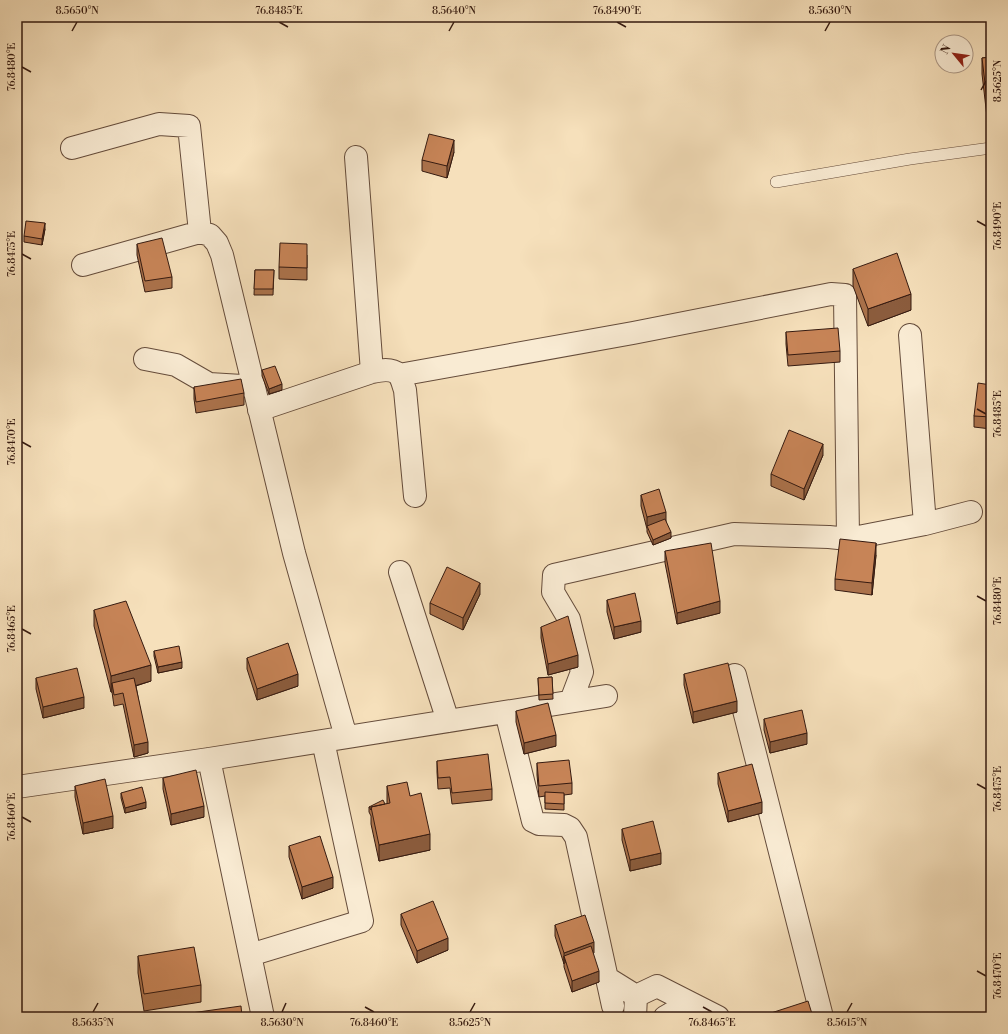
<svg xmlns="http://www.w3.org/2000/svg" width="1008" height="1034" viewBox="0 0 1008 1034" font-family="'Libre Bodoni',serif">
<rect width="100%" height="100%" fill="#f6e0bb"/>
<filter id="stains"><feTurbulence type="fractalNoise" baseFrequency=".005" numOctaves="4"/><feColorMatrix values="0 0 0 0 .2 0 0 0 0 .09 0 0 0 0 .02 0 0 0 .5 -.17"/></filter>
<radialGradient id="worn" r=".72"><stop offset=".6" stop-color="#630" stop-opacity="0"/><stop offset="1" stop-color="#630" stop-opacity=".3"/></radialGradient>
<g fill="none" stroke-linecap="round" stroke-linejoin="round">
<defs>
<path id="service" d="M776,182L910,159L991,148"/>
<path id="minor" d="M72,148L159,124L189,126L200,232
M356,157L372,372
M83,265L200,232L210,235L217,243L222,255L294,553L346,737
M145,359L176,365L209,384L242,386
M399,375L633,333L831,294L845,295L848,539
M259,410L372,372C381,370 391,368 398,374C402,378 403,385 405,390L415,496
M925,524L971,512
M400,572L448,721
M735,675L822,1017
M571,701L582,672L569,619L553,592L554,575L734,534L829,537L848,539L925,524L910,335
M506,712L533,821L539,824L564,825L570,828L576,837L613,1006
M209,759L263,1017
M17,787L209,759L606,696
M250,955L362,921L323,741
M607,978L636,996L657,986L718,1017
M635,1017L636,996
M665,1017L689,1003"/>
</defs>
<use href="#service" stroke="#654c3b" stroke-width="12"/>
<use href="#minor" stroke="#654c3b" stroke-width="24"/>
<use href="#service" stroke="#f9ebd3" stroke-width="11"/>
<use href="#minor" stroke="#f9ebd3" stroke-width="22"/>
</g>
<path fill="#ab724b" stroke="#351a10" d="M991,57V117H987L982,74V58Z
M454,152L447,178L422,171V160Z
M45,229L42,245L24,242V236Z
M137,244L172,277V288L145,292L137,255Z
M307,255V280L279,279V267Z
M853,269L911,310L868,326L853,286Z
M255,270H274L273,295H254Z
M786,332L840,351V362L788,366L786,344Z
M262,370L282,390L269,394L262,376Z
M991,385V429L974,427V416Z
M194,387L244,393V405L196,413L194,399Z
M823,455L804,500L771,486V474Z
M641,495L666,522L671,538L653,545L647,532V529L641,506Z
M665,551L720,613L677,624L665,563Z
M876,555L872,595L835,590V579Z
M480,594L463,630L430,614V603Z
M607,600L641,632L614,639L607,612Z
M94,610L151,681L136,686L148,753L134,757L123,704L114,706L112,692H111L94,626Z
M541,627L578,667L548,675L541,638Z
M154,651L182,668L158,673L154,656Z
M247,658L298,686L257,700L247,669Z
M684,674L737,712L693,723L684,685Z
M552,677L553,699L539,700L538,678Z
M36,678L84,708L43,718L36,689Z
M516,711L556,746L524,754L516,722Z
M764,719L807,744L770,753L764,730Z
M437,761L492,789V800L452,804L450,788L438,789L437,772Z
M537,763L572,783V794L564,795V810L545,809V796L539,797L537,775Z
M718,773L762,813L728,822L718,784Z
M163,778L204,817L171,825L163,789Z
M75,786L113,828L83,834L75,797Z
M387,786L410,796L430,850L379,861L371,824V816L369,812V807L387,804Z
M121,793L146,808L125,813L121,798Z
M622,829L661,864L630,871L622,840Z
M289,846L333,888L302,899L289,857Z
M401,914L448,950L417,963L401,925Z
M555,925L594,953L593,954L599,982L572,992L564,967V964L555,936Z
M138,956L201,985V1002L144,1011L138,973Z"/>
<path fill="#8b5c3d" stroke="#351a10" d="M454,140V152L447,178V166Z
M45,223V229L42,245V239Z
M911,294V310L868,326V309Z
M282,384V390L269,394V389Z
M823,444V455L804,500V489Z
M666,512V523L647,526V517Z
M671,532V538L653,545V540Z
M876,543V555L872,595V583Z
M480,583V594L463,630V618Z
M720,601V613L677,624V613Z
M641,621V632L614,639V627Z
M578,655V667L548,675V664Z
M182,662V668L158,673V667Z
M151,665V681L114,692L112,683V692H111V676Z
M298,674V686L257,700V689Z
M84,697V708L43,718V707Z
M737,701V712L693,723V712Z
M807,733V744L770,753V742Z
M556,735V746L524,754V743Z
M148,742V753L134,757V745Z
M146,802V808L125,813V808Z
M762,802V813L728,822V811Z
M204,806V817L171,825V814Z
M113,816V828L83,834V823Z
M430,834V850L379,861V845Z
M661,853V864L630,871V860Z
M333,877V888L302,899V887Z
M448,938V950L417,963V951Z
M594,942V953L566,963L564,956V964V953Z
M599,971V982L572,992V981Z"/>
<path fill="#c78457" stroke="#351a10" d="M991,57V100H987L982,58Z
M429,134L454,140L447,166L422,160Z
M26,221L45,223L42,239L24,236Z
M162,238L172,277L145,281L137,244Z
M280,243L307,244V268L279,267Z
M897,253L911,294L868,309L853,269Z
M255,270H274L273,289H254Z
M838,328L840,351L788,355L786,332Z
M275,366L282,384L269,389L262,370Z
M241,379L244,393L196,402L194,387Z
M978,383L991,385V417L974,416Z
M789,430L823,444L804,489L771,474Z
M659,489L666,512L647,517L641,495Z
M665,519L671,532L653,540L647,526Z
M840,539L876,543L872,583L835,579Z
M711,543L720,601L677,613L665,551Z
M447,567L480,583L463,618L430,603Z
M635,593L641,621L614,627L607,600Z
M126,601L151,665L111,676L94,610Z
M568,616L578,655L548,664L541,627Z
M288,643L298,674L257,689L247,658Z
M179,646L182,662L158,667L154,651Z
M728,663L737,701L693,712L684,674Z
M77,668L84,697L43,707L36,678Z
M552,677L553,694L539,695L538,678Z
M134,678L148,742L134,745L123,693L114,695L112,683Z
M548,703L556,735L524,743L516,711Z
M802,710L807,733L770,742L764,719Z
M488,754L492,789L452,793L450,777L438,778L437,761Z
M569,760L572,783L539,786L537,763Z
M752,764L762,802L728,811L718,773Z
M196,770L204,806L171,814L163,778Z
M105,779L113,816L83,823L75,786Z
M407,782L410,796L421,793L430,834L379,845L371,807L390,803L387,786Z
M142,787L146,802L125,808L121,793Z
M545,792L564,793V804L545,803Z
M383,800L385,804L371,807V810L369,807Z
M653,821L661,853L630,860L622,829Z
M320,836L333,877L302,887L289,846Z
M433,901L448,938L417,951L401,914Z
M585,915L594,942L564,953L555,925Z
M591,946L599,971L572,981L564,956Z
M194,947L201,985L144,994L138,956Z
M808,1001L813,1017H772L771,1013Z
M241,1006L242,1017H184V1014Z"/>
<path fill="none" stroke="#351a10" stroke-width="1.5" d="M279,22L288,27M617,22L626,27M72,31L77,22M449,31L454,22M825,31L830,22M22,67L31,72M981,90L986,81M977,221L986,226M22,254L31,259M977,409L986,414M22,442L31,447M977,596L986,601M22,629L31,634M977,784L986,789M22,817L31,822M977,971L986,976M365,1007L374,1012M703,1007L712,1012M93,1012L98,1003M282,1012L286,1003M470,1012L475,1003M847,1012L852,1003"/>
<rect width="1008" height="1034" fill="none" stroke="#f6e0bb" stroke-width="44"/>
<g transform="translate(954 54) rotate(299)"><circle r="19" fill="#f9ebd3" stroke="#ab9785"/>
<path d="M0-3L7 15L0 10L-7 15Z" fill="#8f2418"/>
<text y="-6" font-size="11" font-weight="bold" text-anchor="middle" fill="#351a10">N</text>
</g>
<rect x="22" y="22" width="964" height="990" fill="none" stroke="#351a10" stroke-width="1.5"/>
<g font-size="10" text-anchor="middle" fill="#351a10">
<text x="77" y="14">8.5650°N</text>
<text x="279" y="14">76.8485°E</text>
<text x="454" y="14">8.5640°N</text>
<text x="617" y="14">76.8490°E</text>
<text x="830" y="14">8.5630°N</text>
<text transform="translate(11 67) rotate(-90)" y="4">76.8480°E</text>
<text transform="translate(997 81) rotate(-90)" y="4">8.5625°N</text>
<text transform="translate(997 226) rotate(-90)" y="4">76.8490°E</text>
<text transform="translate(11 254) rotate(-90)" y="4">76.8475°E</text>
<text transform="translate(997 414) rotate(-90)" y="4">76.8485°E</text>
<text transform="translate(11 442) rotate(-90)" y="4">76.8470°E</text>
<text transform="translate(997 601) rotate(-90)" y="4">76.8480°E</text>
<text transform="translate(11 629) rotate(-90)" y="4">76.8465°E</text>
<text transform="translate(997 789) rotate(-90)" y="4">76.8475°E</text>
<text transform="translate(11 817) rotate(-90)" y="4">76.8460°E</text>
<text transform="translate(997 976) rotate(-90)" y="4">76.8470°E</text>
<text x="93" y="1026">8.5635°N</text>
<text x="282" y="1026">8.5630°N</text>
<text x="374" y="1026">76.8460°E</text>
<text x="470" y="1026">8.5625°N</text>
<text x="712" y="1026">76.8465°E</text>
<text x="847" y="1026">8.5615°N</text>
</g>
<rect width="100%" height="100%" filter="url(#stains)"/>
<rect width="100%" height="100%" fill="url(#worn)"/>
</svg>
